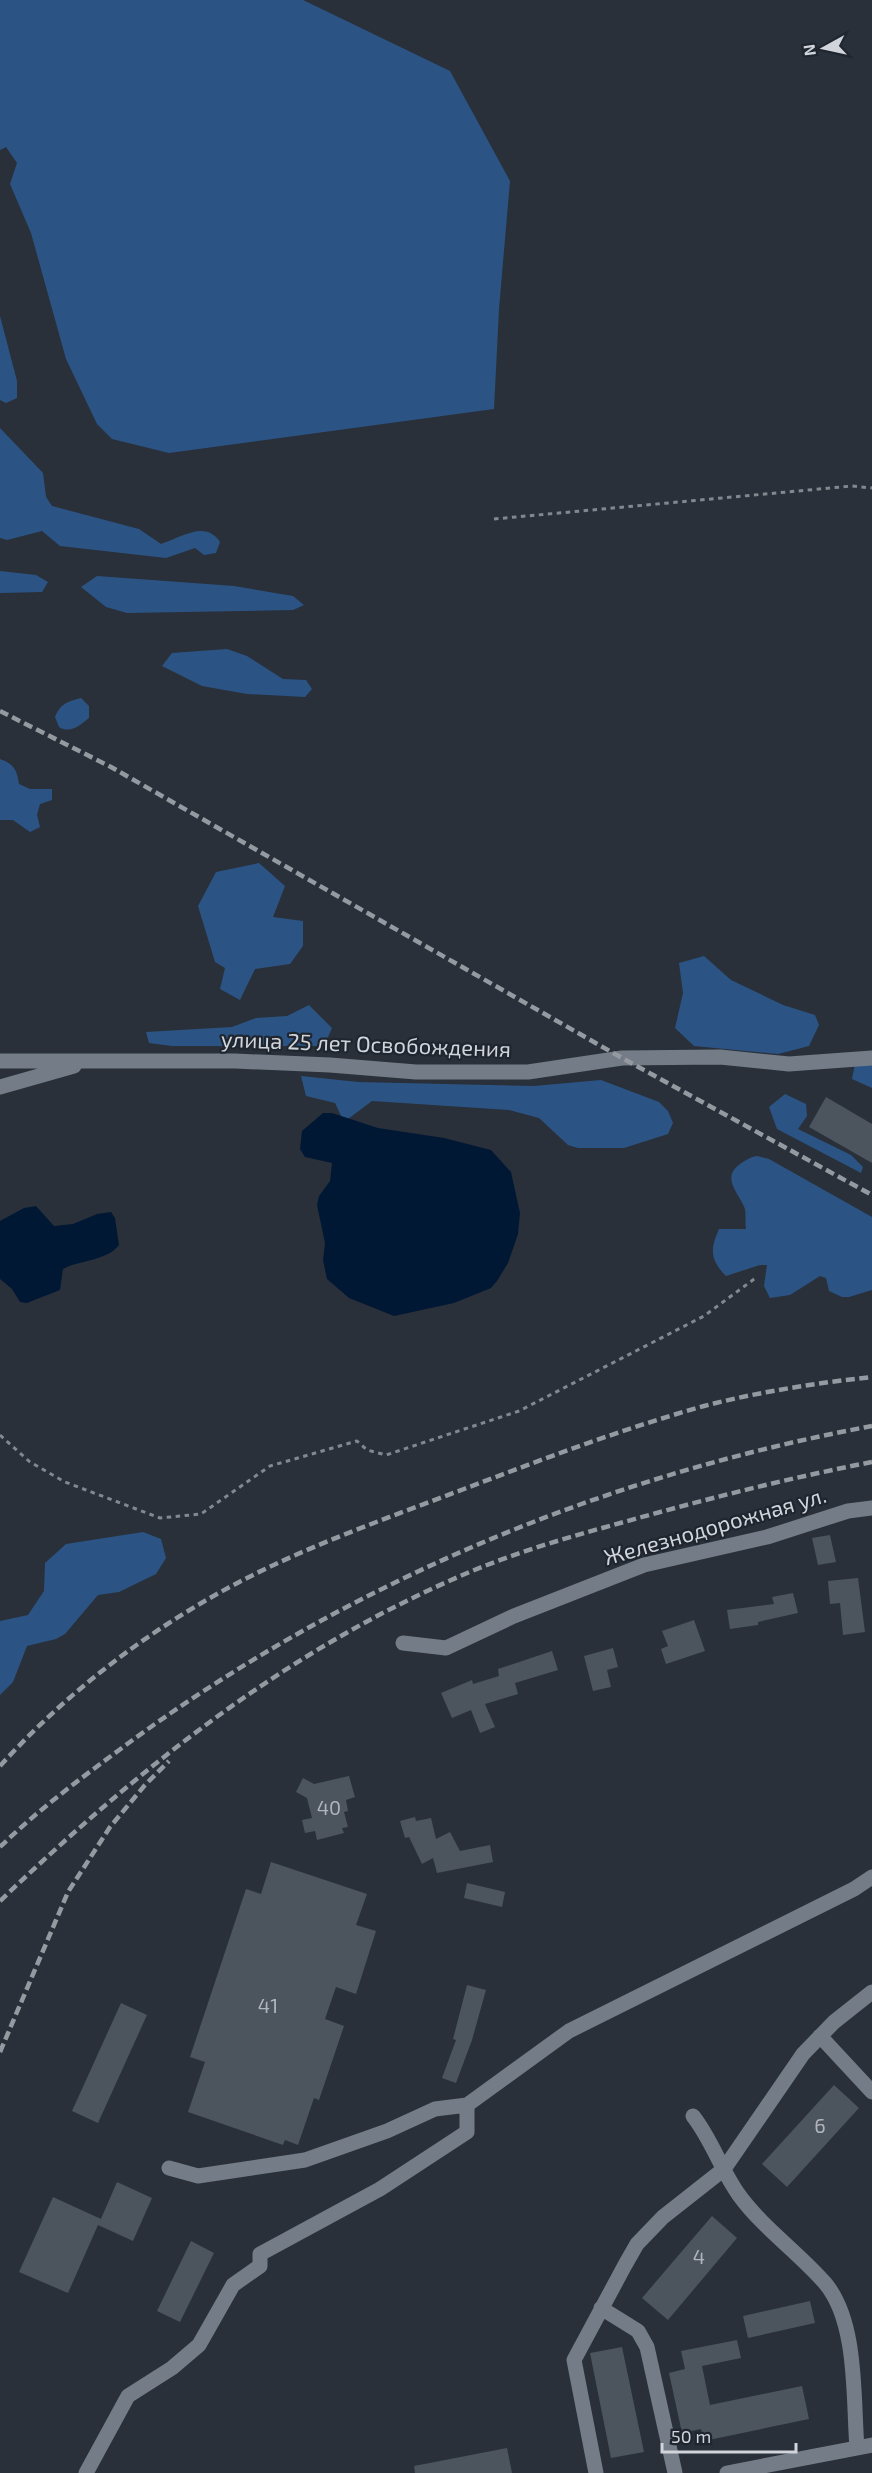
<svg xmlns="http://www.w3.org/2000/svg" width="872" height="2473" font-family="'Exo 2',sans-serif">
<rect width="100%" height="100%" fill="#293039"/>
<path fill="#2b5485" d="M0,0H303L450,71L510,181L499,309L494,409L169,453L112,439L97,424L66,359L31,233L10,184L17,163L6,147L0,150Z
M0,316L17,381V398L6,403L0,400Z
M0,428L43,473L46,497L52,506L139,529L161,544C183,537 205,520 220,542L216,553L204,555L195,548L166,558L60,546L42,531L7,540L0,538Z
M0,571L36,575L48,582L42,592L0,593Z
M97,576L234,586L293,596L304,605L293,610L127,613L106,607L81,587Z
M227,649L247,656L283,679L306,680L312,689L305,697L247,694L202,686L162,666L172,653Z
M81,698L89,706V718C80,725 71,734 59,727L55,717C60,704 68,701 81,698Z
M0,759C14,764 17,770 19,784L30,789H52V800L40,804L37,815L40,827L30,832L13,820H0Z
M259,863L285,886L273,917L303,921V946L290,964L255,969L240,1000L220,989L225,968L215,962L198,906L216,872Z
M704,956L731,980L783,1005L815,1015L819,1025L809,1046L778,1054L694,1046L675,1028L683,993L679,963Z
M309,1005L332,1028L324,1046H172L149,1043L146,1032L232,1027L256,1018L287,1016Z
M855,1064L872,1065V1088L852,1079Z
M301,1076L358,1082L534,1086L601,1080L659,1102L668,1111L673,1123L668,1134L624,1148H578L568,1145L539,1118L509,1110L372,1101L344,1122L335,1103L306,1096Z
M785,1094L806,1104L807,1116L798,1129L851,1155L863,1167L861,1173L777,1129L769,1107Z
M757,1156L769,1159L872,1217V1290L849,1297H842L829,1291L826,1278L820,1276L790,1295L770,1298L764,1286L767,1265H760L726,1276C710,1260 710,1249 719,1229H746C745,1223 746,1215 745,1209C740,1194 720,1178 740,1164C746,1160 750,1157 757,1156Z
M143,1532L161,1539L166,1558L156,1574L119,1592L98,1595L65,1634L56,1639L27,1646L13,1682L0,1695V1621L28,1615L44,1591L45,1563L66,1544Z"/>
<path fill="#011835" d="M323,1113H332L378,1128L444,1138L491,1150L511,1172L520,1213L518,1234L508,1263L497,1281L491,1288L454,1303L394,1316L349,1298L327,1279L323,1260L325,1243L317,1205L319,1196L330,1181L332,1163L305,1157L300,1149L302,1131Z
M36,1206L54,1226L73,1224L97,1214L111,1212L115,1218L119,1245C107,1261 79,1260 63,1269L60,1290L27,1303L20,1302L12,1289L0,1279V1221L24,1208Z"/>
<path fill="#4c545e" d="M826,1097L872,1124V1163L809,1127Z
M830,1535L836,1562L818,1565L812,1538Z
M858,1578L865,1632L843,1635L840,1603L830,1604L828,1581Z
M793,1593L798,1613L758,1622V1625L730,1629L727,1610L774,1604L772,1597Z
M694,1620L705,1651L666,1664L661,1649L668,1646L662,1631Z
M613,1648L618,1667L607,1670L611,1687L593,1691L584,1656Z
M552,1651L558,1670L515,1683L518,1694L485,1704L495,1727L480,1733L471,1710L452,1718L441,1693L472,1680L473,1684L499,1676L498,1669Z
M349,1776L355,1797L346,1800L348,1811L344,1812L348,1827L342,1828L344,1833L317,1840L315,1831L305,1833L302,1820L312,1818L307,1798L296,1792L303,1778L314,1784Z
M415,1817L416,1821L431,1818L436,1839L450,1832L460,1851L490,1845L493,1862L437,1873L433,1858L422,1864L409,1837L405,1838L400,1821Z
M271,1862L367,1894L356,1925L376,1931L356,1994L336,1987L325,2019L344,2026L319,2100L314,2098L298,2145L285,2140L283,2145L188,2112L205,2062L190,2057L246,1889L261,1894Z
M467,1883L505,1892L502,1907L464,1898Z
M467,1985L486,1990L472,2040L456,2083L442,2078L456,2040L453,2039Z
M121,2003L147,2015L98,2123L72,2111Z
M834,2085L859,2108L787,2187L762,2164Z
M117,2182L152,2198L133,2241L98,2225L68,2293L19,2272L53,2197L101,2219L100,2221Z
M712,2216L737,2238L668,2320L642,2298Z
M191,2241L214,2253L180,2322L157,2311Z
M810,2301L815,2323L748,2338L743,2316Z
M737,2340L741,2358L702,2366L710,2405L802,2386L809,2419L704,2441L701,2429L682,2433L669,2373L685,2369L681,2351Z
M622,2347L644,2452L611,2458L590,2353Z
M507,2448L512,2473H415L414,2466Z"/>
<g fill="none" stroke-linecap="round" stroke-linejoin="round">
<path stroke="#83888f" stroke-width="3" stroke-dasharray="4.5 4.5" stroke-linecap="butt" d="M494,519L852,486L872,488
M0,1435L30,1462L65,1482L160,1518L201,1514L270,1466L357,1441L367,1450L386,1455L519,1411L704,1316L757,1277"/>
<path stroke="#747c87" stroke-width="15" d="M0,1061H235L330,1065L416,1072H528L622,1058L720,1057L789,1064L872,1058
M0,1087L74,1066
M403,1643L446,1648L514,1616L644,1565L767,1537L848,1511L872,1508
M820,2036L872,2092
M693,2116C712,2140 721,2170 739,2195C762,2227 799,2253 825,2283C858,2322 853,2399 857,2448
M169,2168L198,2176L305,2160L387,2131L435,2109L467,2105L569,2031L854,1889L872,1877
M601,2308L638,2331L647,2347L675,2473
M86,2473L128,2396L172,2368L199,2345L233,2285L260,2266V2254L380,2189L467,2132V2105
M596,2473L574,2360L625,2265L637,2244L663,2217L724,2169L803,2054L834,2022L872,1992
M727,2473L872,2445"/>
<path stroke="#959aa1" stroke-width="4.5" stroke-dasharray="9 4.5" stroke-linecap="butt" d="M0,711L111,767L622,1058L872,1195
M0,1766C68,1691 152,1627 243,1580C313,1544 390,1517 464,1489C543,1459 622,1429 704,1406C758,1392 816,1383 872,1377
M0,1847C41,1807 88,1773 134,1739C353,1580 607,1475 872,1426
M0,1901C135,1772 278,1657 449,1581C506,1555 565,1538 624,1522C706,1499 789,1478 872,1462
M0,2052L68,1892L110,1827L145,1785L169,1761"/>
</g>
<g text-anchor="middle" stroke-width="4.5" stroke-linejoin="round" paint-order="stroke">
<g font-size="20" fill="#b0b5bc">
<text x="329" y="1815">40</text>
<text x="268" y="2013">41</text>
<text x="820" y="2133">6</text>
<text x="699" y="2264">4</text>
</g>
<g font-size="22" fill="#d1d5db" stroke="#1f262f">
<text transform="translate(366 1044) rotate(2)" y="8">улица 25 лет Освобождения</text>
<text transform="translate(715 1526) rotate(-16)" y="8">Железнодорожная ул.</text>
</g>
</g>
<g transform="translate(824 48) rotate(262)" stroke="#1f262f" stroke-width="4.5" paint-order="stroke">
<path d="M0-4.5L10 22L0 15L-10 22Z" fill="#d1d5db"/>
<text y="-9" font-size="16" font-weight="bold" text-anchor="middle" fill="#d1d5db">N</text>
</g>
<path d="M662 2443v9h134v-9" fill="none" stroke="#d1d5db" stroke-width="3"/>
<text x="671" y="2443" font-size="18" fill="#d1d5db" stroke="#1f262f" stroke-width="4.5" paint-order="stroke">50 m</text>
</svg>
